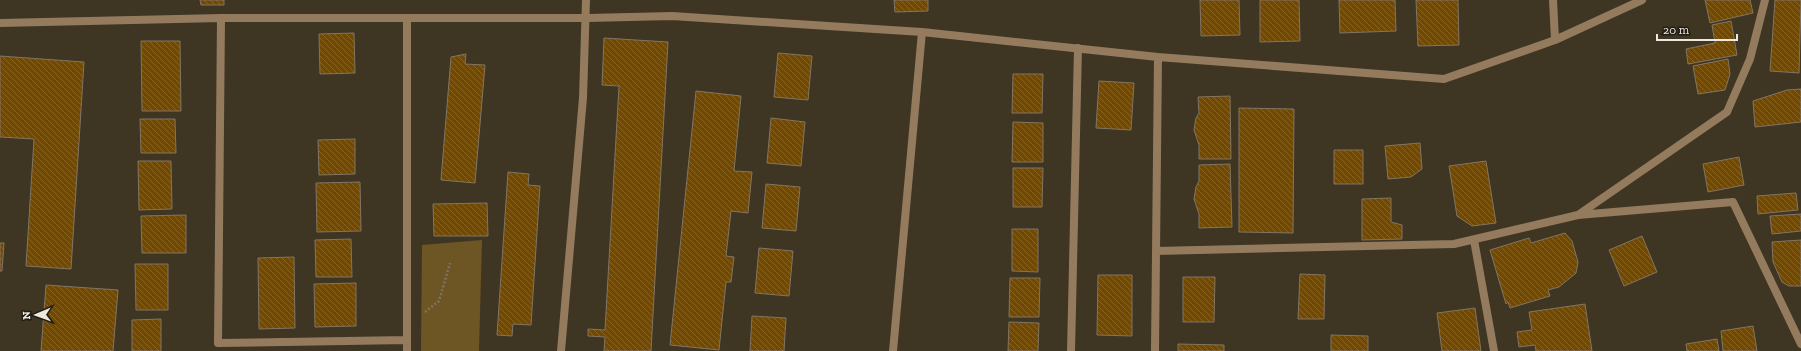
<svg xmlns="http://www.w3.org/2000/svg" width="1801" height="351" font-family="'Zilla Slab',serif">
<defs>
<pattern id="building-back-hatch" width="6" height="6" patternUnits="userSpaceOnUse"><rect width="6" height="6" fill="#714901"/><path d="M-1 5l2 2M0 0l6 6M5-1l2 2" fill="none" stroke="#866326"/></pattern>
</defs>
<rect width="100%" height="100%" fill="#3e3523"/>
<path fill="#6e5624" d="M482,240L479,351H421L422,245Z"/>
<path fill="url(#building-back-hatch)" stroke="#837563" d="M200,0H224V5H201Z
M894,0H928V11L895,12Z
M1200,0H1239L1240,35L1201,36Z
M1260,0H1299L1300,41L1260,42Z
M1339,0H1395L1396,31L1340,33Z
M1416,0H1458L1459,45L1418,46Z
M1705,0H1750L1753,13L1710,23Z
M1775,0H1801L1799,73L1770,71Z
M1731,21L1737,55L1688,64L1686,49L1715,43L1712,25Z
M354,33L355,73L320,74L319,34Z
M604,38L668,42L651,351H604L605,337L588,336V329L605,330L619,86L602,85Z
M141,41H180L181,111H142Z
M778,53L812,56L808,100L774,97Z
M466,54L465,64L485,65L475,183L441,180L451,57Z
M0,56L84,62L71,269L26,266L34,139L0,137Z
M1728,59L1730,74L1725,90L1698,94L1693,66Z
M1013,74H1043L1042,113H1012Z
M1099,81L1134,83L1131,130L1096,128Z
M1801,89V122L1755,127L1753,101L1787,90Z
M696,91L741,96L734,171L752,172L748,213L731,211L726,256L734,257L731,282H726L719,350L670,345Z
M1230,96L1231,159H1199V145L1194,130L1196,118L1199,113L1198,97Z
M1239,108L1294,109L1293,233L1239,232Z
M771,118L805,122L801,166L767,163Z
M140,119H175L176,153H141Z
M1013,122L1043,123V162H1012Z
M355,139V174L319,175L318,140Z
M1420,143L1422,169L1411,177L1388,179L1385,146Z
M1334,150H1363V184H1334Z
M1739,157L1744,185L1708,192L1703,164Z
M138,161H171L172,209L139,210Z
M1486,161L1496,223L1472,226L1457,216L1449,166Z
M1230,164L1232,227L1199,228V214L1194,199L1196,187L1199,181V165Z
M1013,168H1043L1042,207H1013Z
M508,172L529,174L528,185L540,186L531,325L513,324L512,336L497,335Z
M360,182L361,231L317,232L316,183Z
M766,184L800,187L796,231L762,228Z
M1796,193L1798,210L1758,214L1757,196Z
M1391,198V222L1402,225V239L1362,240V199Z
M487,203L488,236H434L433,204Z
M1801,214V231L1772,234L1770,216Z
M186,215V253H142L141,216Z
M1012,229H1038V272L1012,271Z
M1565,233L1572,241L1578,262L1576,273L1559,287L1548,290L1550,296L1510,308L1508,302L1506,304L1490,250L1529,238L1531,243Z
M1642,236L1657,272L1624,286L1609,250Z
M351,239L352,277H316L315,240Z
M1801,240V286H1789L1782,282L1773,262L1772,242Z
M0,243H4L2,271H0Z
M759,248L793,251L789,296L755,293Z
M294,257L295,328L259,329L258,258Z
M135,264H168V310H136Z
M1300,274L1325,275L1324,319H1298Z
M1098,275H1132V336L1097,335Z
M1183,277H1215L1214,322H1183Z
M1010,278H1040L1039,317H1009Z
M356,283V326L315,327L314,284Z
M46,285L118,290L113,351H41Z
M1585,304L1592,351H1536L1535,345L1519,347L1517,332L1532,330L1529,312Z
M1475,308L1481,351H1442L1437,313Z
M752,316L786,318L784,351H750Z
M161,319V351H132V320Z
M1009,322L1039,323L1038,351H1008Z
M1753,326L1757,351H1723L1721,331Z
M1331,335L1368,336V351H1331Z
M1717,339L1719,351H1687L1686,344Z
M1178,344L1224,345V351H1178Z"/>
<g fill="none" stroke-linecap="round" stroke-linejoin="round">
<path stroke="#7b7464" stroke-width="2.5" stroke-dasharray="2 2" stroke-linecap="butt" d="M425,312L439,301L450,263"/>
<path stroke="#947b5e" stroke-width="8" d="M1553,0L1555,40
M221,18L218,343L407,340
M0,23L221,18H587L672,16L922,32L1158,57L1444,79L1555,40L1642,0
M1578,215L1733,202L1801,344
M1474,240L1494,351
M1156,251L1454,244L1578,215L1727,112L1750,59L1765,0
M407,351V19
M561,351L583,98L586,0
M893,351L922,32
M1071,351L1078,48
M1155,351L1158,57"/>
</g>
<g transform="translate(36 315) rotate(268)" stroke="#211d15" stroke-width="3" paint-order="stroke">
<path d="M0-3L7 15L0 10L-7 15Z" fill="#eee8dd"/>
<text y="-6" font-size="11" font-weight="bold" text-anchor="middle" fill="#eee8dd">N</text>
</g>
<path d="M1657 34v6h80v-6" fill="none" stroke="#eee8dd" stroke-width="2"/>
<text x="1663" y="34" font-size="12" fill="#eee8dd" stroke="#211d15" stroke-width="3" paint-order="stroke">20 m</text>
</svg>
